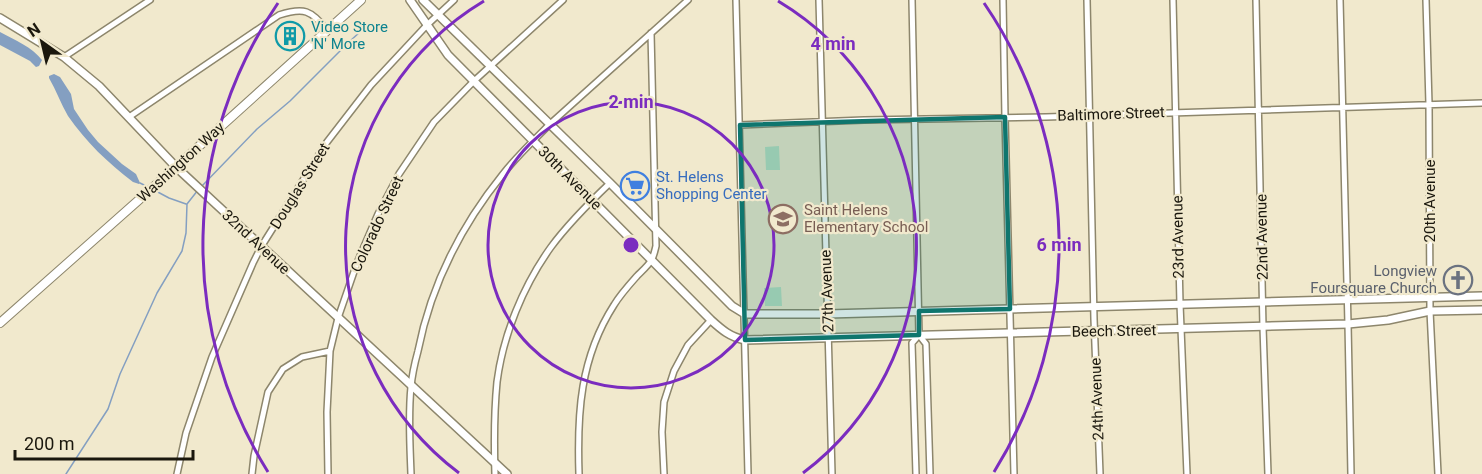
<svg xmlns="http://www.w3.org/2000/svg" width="1482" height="474" font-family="Roboto,sans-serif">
<rect width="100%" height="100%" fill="#f1e9cd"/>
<path fill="#badfc2" d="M779,146L780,170H766L765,147Z
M781,287L782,306H765L764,288Z"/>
<path fill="#849fc1" d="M0,32C15,40 32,47 42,60L39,66L36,67L30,61L0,45Z
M54,74L60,77L71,94L74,109L88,130L98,142L122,164L136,174L140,183L139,184L133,182C108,163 86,142 68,116C61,104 56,90 49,78V76Z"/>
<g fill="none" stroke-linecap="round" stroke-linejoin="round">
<path stroke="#849fc1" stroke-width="1.5" d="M140,183L148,187
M201,187L257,129L290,101L350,41L370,23
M154,190L169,198L186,204
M66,474L108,409L120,374L157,293L182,251L186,233L187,204L198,190"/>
<g stroke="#8d866c" stroke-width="8">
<path id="minor" d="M736,0L748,474
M819,0L832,474
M912,0L919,335L926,344L930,474
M1003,0L1005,117L1014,474
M1087,0L1094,319L1100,474
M1173,0L1180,304L1187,474
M1256,0L1263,327L1268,474
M1340,0L1348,324L1351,474
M1426,0L1429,104L1430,311L1438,474
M64,57L150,0
M129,117L279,15C304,7 311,10 327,30
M740,125L864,120L1046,117L1482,103
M177,474L186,433L212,357L253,263L261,247L327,142L371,85L427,25L454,0
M252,474L254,456L268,392L283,369L302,357L330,351
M328,474L327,412L330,351L338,318L357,263L378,214L399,174L434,122L474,81L563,0
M411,474C410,445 408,416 411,387C412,375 415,362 418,351C431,285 461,226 503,174C517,156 534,140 550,124L688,0
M495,474C494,443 494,413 497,382C503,335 523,286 551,247C568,224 589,203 610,183
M579,474C577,413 580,358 614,305C620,295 629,285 637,276C642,271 649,265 652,259C654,255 655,250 656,246L651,33
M664,474L662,432L664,402L674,371L688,345L711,320
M916,474L912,343L919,335"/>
</g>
<g stroke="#8d866c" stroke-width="10">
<path id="tertiary" d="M410,0L448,55L711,320C722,330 730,337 745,340L1348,324L1388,320L1430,311L1482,310
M423,0L610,183L732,306L745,314H828L1482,296
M0,18L64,57L99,86L176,167L507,474"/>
</g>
<g stroke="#8d866c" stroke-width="10">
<path id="secondary" d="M0,323L176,167L361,0"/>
</g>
<use href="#minor" stroke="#fff" stroke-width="5"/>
<use href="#tertiary" stroke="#fff" stroke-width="7"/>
<use href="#secondary" stroke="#fff" stroke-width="8"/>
</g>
<path fill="#0f766e" fill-opacity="0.2" stroke="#0f766e" stroke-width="4.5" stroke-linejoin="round" d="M1005,117L1010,309L919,311V335L745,340L740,125Z"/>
<g fill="none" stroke="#7b2cbf" stroke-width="3">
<circle cx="631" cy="245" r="143"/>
<path d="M459 473A285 285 0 0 1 484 1M778 1A285 285 0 0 1 803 473"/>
<path d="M268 472A428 428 0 0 1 278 3M984 3A428 428 0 0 1 994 472"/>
</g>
<defs>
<g id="building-ring" transform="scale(1.5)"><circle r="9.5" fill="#f1e9cd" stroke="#0f9aa8" stroke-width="1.5"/><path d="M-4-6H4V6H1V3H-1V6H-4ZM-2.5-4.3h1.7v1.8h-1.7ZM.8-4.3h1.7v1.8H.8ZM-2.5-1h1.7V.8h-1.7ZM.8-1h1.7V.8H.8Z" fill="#0f9aa8"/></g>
<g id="supermarket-ring" transform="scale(1.5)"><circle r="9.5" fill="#f1e9cd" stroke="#3f7fe0" stroke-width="1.5"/><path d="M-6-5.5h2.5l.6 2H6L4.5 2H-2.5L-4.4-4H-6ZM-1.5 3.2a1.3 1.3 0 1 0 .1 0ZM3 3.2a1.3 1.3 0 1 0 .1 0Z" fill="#3f7fe0"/></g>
<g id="school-ring" transform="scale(1.5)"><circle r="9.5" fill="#f1e9cd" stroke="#8d6e63" stroke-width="1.5"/><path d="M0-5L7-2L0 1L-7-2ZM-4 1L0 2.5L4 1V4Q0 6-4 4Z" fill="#8d6e63"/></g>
<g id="church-ring" transform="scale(1.5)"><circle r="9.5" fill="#f1e9cd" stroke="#6b7280" stroke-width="1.5"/><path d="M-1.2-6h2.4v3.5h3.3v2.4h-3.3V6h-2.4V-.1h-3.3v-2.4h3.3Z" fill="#6b7280"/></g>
</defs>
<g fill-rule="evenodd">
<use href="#building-ring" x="290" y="36"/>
<use href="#supermarket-ring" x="635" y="186"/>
<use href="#school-ring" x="783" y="219"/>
<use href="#church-ring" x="1458" y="280"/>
</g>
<g text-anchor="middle" stroke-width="4.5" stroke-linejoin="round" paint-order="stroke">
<g font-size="15" fill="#0d838f" stroke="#f1e9cd" text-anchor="start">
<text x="311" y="32">Video Store<tspan x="311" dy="17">'N' More</tspan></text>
</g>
<g font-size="15" fill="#1a170d" stroke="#f1e9cd">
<text transform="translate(1111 114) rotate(-2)" y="5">Baltimore Street</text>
<text transform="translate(181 162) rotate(-42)" y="5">Washington Way</text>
<text transform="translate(570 178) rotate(45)" y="5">30th Avenue</text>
<text transform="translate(300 186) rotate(-58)" y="5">Douglas Street</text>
<text transform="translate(1430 201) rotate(-90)" y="5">20th Avenue</text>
<text transform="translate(377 224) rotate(-65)" y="5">Colorado Street</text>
<text transform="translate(1178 237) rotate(-91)" y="5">23rd Avenue</text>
<text transform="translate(1262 237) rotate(-91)" y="5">22nd Avenue</text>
<text transform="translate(256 242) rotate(43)" y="5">32nd Avenue</text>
<text transform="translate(827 291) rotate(-92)" y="5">27th Avenue</text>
<text transform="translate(1114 331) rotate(-1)" y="5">Beech Street</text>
<text transform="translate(1097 399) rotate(-92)" y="5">24th Avenue</text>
</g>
<g font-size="15" fill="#366cbe" stroke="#f1e9cd" text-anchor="start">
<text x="656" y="182">St. Helens<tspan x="656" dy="17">Shopping Center</tspan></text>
</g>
<g font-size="15" fill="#785e54" stroke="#f1e9cd" text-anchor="start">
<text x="804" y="215">Saint Helens<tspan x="804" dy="17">Elementary School</tspan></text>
</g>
<g font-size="15" fill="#5b616d" stroke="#f1e9cd" text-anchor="end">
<text x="1437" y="276">Longview<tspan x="1437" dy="17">Foursquare Church</tspan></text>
</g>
</g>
<circle cx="631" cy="245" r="9" fill="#7b2cbf" stroke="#f1e9cd" stroke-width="3"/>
<g font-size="18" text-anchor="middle" font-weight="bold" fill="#7b2cbf" stroke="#f1e9cd" stroke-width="4.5" stroke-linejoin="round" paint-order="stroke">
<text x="833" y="50">4 min</text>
<text x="631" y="108">2 min</text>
<text x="1059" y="251">6 min</text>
</g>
<g transform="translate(42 42) rotate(326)" stroke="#f1e9cd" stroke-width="4.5" paint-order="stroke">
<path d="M0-4.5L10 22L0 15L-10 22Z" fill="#1a170d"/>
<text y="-9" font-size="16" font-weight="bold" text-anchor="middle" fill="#1a170d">N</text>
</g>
<path d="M15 450v9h178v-9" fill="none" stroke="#1a170d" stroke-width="3"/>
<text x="24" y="450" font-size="18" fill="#1a170d" stroke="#f1e9cd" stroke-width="4.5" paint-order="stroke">200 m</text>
</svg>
